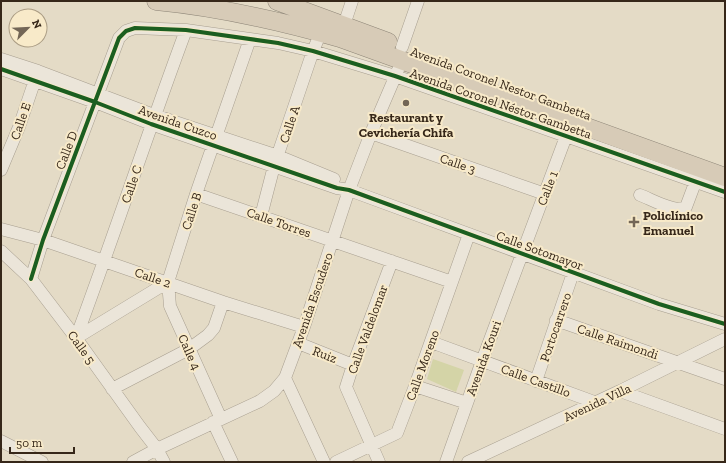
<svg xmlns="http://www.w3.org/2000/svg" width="726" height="463" font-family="'Zilla Slab',serif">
<rect width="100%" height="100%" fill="#e4dbc6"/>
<path fill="#d4d4a7" d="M433,359L464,370L456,392L427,379Z"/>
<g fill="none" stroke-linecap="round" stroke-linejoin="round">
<g stroke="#a89f90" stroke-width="13">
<path id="minor" d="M344,25L352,1
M402,47L418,1
M1,59L38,71L154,115L278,156L334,179
M1,69L95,102L151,124L337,188L349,190L659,304L725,324
M371,133L545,194
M1,170L19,127L37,74
M196,194L452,282
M640,195C651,199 676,214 686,207L698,175
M261,216L274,166L313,51L321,32
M1,229L43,240L223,302L304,327
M1,251L31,279L76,338L140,427L157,449L164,462
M31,279L43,240L119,38L126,31L135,28L186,30L278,43L313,51L395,76L725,192
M168,282L170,306L221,419
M556,320L725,379
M76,338L168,282L196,194L250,39
M76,338C114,236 148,132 186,30
M431,342L597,403
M298,343L353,365
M285,378L324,462
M536,381L573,273
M415,386L467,403
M112,389L189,349L208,335L214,328L223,302
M620,391L725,429
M213,422L232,462
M1,441L42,462
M133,462L157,449L260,401L274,391L285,378L304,327L349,190L371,133L398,70
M336,462L397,433L415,386L469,234
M379,462L346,387L353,365L392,261
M446,462L482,361L568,131
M468,462L620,391L725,339"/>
</g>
<g stroke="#8d8577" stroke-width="19">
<path id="highway" d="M156,1C219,7 280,21 340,38L725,177
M277,1L388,42"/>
</g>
<use href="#minor" stroke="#ebe5d9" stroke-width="12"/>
<use href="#highway" stroke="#d7cbb7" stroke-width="18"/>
<g stroke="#f8eac9" stroke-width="6">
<path id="cycleway" d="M1,69L95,102L151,124L337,188L349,190L659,304L725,324
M31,279L43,240L119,38L126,31L135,28L186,30L278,43L313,51L395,76L725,192"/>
</g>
<use href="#cycleway" stroke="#1b5e20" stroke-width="4"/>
</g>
<g fill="#736656" stroke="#f8eac9" stroke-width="1.5">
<circle cx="406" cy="103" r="4"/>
<path d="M632 216h4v4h4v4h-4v4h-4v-4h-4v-4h4z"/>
</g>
<g text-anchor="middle" stroke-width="4" stroke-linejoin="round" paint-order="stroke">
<g font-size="13" fill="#362719" stroke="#f8eac9">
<text transform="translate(501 83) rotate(20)" y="5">Avenida Coronel Nestor Gambetta</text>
<text transform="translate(501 103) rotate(19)" y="5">Avenida Coronel Néstor Gambetta</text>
<text transform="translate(20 121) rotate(-71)" y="5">Calle E</text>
<text transform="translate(178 122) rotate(19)" y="5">Avenida Cuzco</text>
<text transform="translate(289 124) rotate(-71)" y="5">Calle A</text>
<text transform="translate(66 150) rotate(-69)" y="5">Calle D</text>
<text transform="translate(458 163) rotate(19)" y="5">Calle 3</text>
<text transform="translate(131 184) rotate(-71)" y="5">Calle C</text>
<text transform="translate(547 188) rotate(-69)" y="5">Calle 1</text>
<text transform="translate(191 211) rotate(-72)" y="5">Calle B</text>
<text transform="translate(279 222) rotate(19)" y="5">Calle Torres</text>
<text transform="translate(540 250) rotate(20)" y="5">Calle Sotomayor</text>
<text transform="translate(153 277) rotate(19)" y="5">Calle 2</text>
<text transform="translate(312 300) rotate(-71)" y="5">Avenida Escudero</text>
<text transform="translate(555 327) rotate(-71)" y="5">Portocarrero</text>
<text transform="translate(367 329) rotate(-70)" y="5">Calle Valdelomar</text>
<text transform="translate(618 341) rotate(19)" y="5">Calle Raimondi</text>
<text transform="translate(82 347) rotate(54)" y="5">Calle 5</text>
<text transform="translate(190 352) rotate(66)" y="5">Calle 4</text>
<text transform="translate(325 354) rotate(21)" y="5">Ruiz</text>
<text transform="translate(483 358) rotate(-70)" y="5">Avenida Kouri</text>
<text transform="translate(422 365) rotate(-70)" y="5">Calle Moreno</text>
<text transform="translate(536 380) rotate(20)" y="5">Calle Castillo</text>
<text transform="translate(597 402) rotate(-25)" y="5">Avenida Villa</text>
</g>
<g font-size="13" font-weight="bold" fill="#362719" stroke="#f8eac9">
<text x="406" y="122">Restaurant y<tspan x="406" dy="15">Cevichería Chifa</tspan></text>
<text x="643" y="220" text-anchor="start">Policlínico<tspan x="643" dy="15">Emanuel</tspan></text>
</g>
</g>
<rect width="726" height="463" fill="none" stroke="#362719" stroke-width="4"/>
<g transform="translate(28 28) rotate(66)"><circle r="19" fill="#f8eac9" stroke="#aa9c83"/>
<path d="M0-3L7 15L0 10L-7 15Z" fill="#736656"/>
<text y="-6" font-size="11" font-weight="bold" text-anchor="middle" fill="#362719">N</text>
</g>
<path d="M10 447v6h64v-6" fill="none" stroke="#362719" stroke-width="2"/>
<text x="16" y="447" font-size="12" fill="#362719" stroke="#f8eac9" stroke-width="3" paint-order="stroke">50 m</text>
</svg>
